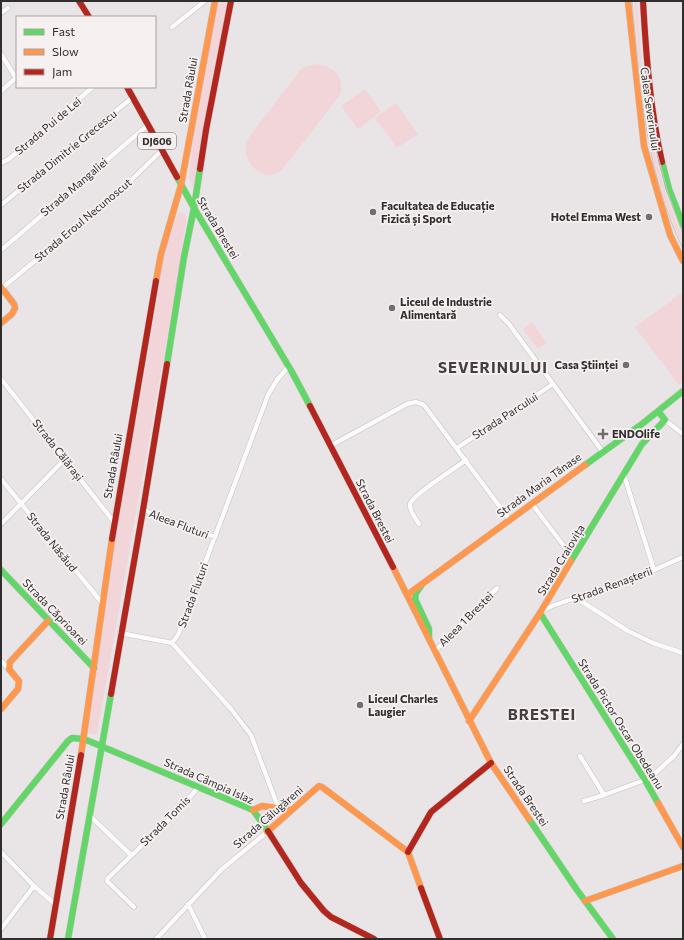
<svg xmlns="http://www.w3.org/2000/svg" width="684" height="940" font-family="Commissioner,sans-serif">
<rect width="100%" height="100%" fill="#e9e4e5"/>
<path fill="#f2d5d8" d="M218,1H228L194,190L189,177L194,129Z
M634,1H637C641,46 643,93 652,137C656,162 664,187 672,211C676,222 683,234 683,245C646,170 641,84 634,1Z
M316,64C334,66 345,77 340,95L282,170C278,172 274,174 270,175C257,176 243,159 246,146C246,143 248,140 249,137L301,69L308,66Z
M365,89L381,112L358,129L341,106Z
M396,103L418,134L397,148L375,118Z
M179,212L185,214L186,220L177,281L97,734H91L88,733L112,552L149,349L166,244L176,217Z
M683,292V381L679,385L635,327Z
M532,322L547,343L538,349L523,329Z
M262,808L281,811L282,815L269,826L260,811Z"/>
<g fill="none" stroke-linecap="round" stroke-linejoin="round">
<g stroke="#c4c1c2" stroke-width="5.5">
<path id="street" d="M1,13L8,8
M172,27L205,1
M1,54L16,78
M1,91L17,77
M1,163L9,159L93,87
M1,205L133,97
M1,250L148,125
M2,288L120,191L162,150
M500,315L509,324L603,452
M1,379L114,522
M665,420L683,434
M330,446L407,404L416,402L424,405L509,519
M457,448L553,384
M624,475L654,570
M1,479L103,604
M532,504L573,558
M143,510L215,537
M1,524L65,459
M419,524C416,519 409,511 410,504C411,496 457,467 466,460
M576,598L628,631L653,643L683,653
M541,612L552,606L654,570L683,557
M120,633L172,643
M172,643L178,635L268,395L277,380L289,366
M172,643L231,709L251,735L278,807
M435,651L497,588
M1,661L9,669
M580,756L604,795
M584,801L604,795L650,778L674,756L683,744
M89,815L131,855
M1,852L34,886L55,904
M188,904L205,939
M134,907L109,883L107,881L108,878L182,807L199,786
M1,929L34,886
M156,939L221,870L267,832"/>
</g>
<g stroke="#c4c1c2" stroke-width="7">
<path id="fast" d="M662,162L669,189L683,225
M200,169L194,208L292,372L310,406
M167,364L184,257L194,208L177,177
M585,465L642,424L683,391
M571,561L642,444L665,420L658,411
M1,570L94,668
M421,586L416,593L415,599L429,629V638
M540,613L645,780L658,803
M529,819L577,890L613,939
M1,824L68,741L72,738L84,739L253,810L268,831
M68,939L111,694"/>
</g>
<g stroke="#c4c1c2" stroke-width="7">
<path id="slow" d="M628,1L644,146L670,235L683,261
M181,185L215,1
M156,281L161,254L181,185
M1,287L14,304L15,308L12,314L1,323
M393,567L491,763L529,819
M407,595L585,465
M1,709L18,689L19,681L9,669L10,662L48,621
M469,721L540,613L571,561
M81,755L112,539
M658,803L683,847
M253,810L262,806L291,810
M267,832L319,786L322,787L408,852L421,888
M585,901L683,866"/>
</g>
<g stroke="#c4c1c2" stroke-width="7">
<path id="jam" d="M79,1L89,17
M643,1C646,54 650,109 662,162
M127,87L177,177
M200,169L206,130L231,1
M310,406L393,567
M112,539L156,281
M111,694L143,510L167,364
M268,831L301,883L324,911L331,917L374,939
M408,852L431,812L491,763
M421,888L440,939
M50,939L81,755"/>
</g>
<use href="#street" stroke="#fcfbfb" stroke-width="4.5"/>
<use href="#fast" stroke="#63d668" stroke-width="6"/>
<use href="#slow" stroke="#ff974d" stroke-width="6"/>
<use href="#jam" stroke="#b3261e" stroke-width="6"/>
<path stroke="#c8c6c6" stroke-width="1" d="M632,1C640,87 645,170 683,249
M645,70L653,138L668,193L683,235"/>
</g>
<g fill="#716e6e" stroke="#f7f0f1" stroke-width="1.5">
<circle cx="373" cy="212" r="4"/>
<circle cx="649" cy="217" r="4"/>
<circle cx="392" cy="308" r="4"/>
<circle cx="626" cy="365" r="4"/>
<path d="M601 428h4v4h4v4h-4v4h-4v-4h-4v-4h4z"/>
<circle cx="360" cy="705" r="4"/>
</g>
<g text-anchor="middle" stroke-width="3.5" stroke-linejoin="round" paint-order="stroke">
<rect fill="#f7f0f1" stroke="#6c6868" stroke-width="1" x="138" y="133" width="38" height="16" rx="3"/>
<g font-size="10" font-weight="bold" fill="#312e2e">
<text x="157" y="145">DJ606</text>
</g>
<g font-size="11" fill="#312e2e" stroke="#f7f0f1">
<text transform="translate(188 90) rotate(-80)" y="4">Strada Râului</text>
<text transform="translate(650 109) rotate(82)" y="4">Calea Severinului</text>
<text transform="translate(48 126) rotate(-40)" y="4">Strada Pui de Lei</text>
<text transform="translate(67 151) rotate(-39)" y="4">Strada Dimitrie Grecescu</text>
<text transform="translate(74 187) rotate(-40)" y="4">Strada Mangaliei</text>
<text transform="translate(83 220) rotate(-40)" y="4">Strada Eroul Necunoscut</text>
<text transform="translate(218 228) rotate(59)" y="4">Strada Brestei</text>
<text transform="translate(505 416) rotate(-33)" y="4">Strada Parcului</text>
<text transform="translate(58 450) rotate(52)" y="4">Strada Călărași</text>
<text transform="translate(113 466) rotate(-80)" y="4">Strada Râului</text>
<text transform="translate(539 485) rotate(-36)" y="4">Strada Maria Tănase</text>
<text transform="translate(375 511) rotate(63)" y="4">Strada Brestei</text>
<text transform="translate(179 524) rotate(21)" y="4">Aleea Fluturi</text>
<text transform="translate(52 542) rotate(51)" y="4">Strada Năsăud</text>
<text transform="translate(561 560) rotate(-59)" y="4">Strada Craiovița</text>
<text transform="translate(612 585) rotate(-20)" y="4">Strada Renașterii</text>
<text transform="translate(193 595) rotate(-70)" y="4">Strada Fluturi</text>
<text transform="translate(55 612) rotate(46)" y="4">Strada Căprioarei</text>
<text transform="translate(466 619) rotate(-45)" y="4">Aleea 1 Brestei</text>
<text transform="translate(621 724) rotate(58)" y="4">Strada Pictor Oscar Obedeanu</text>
<text transform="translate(209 781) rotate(24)" y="4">Strada Câmpia Islaz</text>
<text transform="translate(65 787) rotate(-80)" y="4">Strada Râului</text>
<text transform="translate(526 796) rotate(56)" y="4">Strada Brestei</text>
<text transform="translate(268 817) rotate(-41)" y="4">Strada Călugăreni</text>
<text transform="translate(165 821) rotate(-45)" y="4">Strada Tomis</text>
</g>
<g font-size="11" font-weight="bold" fill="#312e2e" stroke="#f7f0f1" text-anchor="start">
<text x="381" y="210">Facultatea de Educație<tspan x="381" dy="13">Fizică și Sport</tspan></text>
<text x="641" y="221" text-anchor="end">Hotel Emma West</text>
<text x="400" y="306">Liceul de Industrie<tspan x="400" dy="13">Alimentară</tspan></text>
<text x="618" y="369" text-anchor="end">Casa Științei</text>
<text x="612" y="438">ENDOlife</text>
<text x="368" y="703">Liceul Charles<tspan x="368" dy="13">Laugier</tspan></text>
</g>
<g font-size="15" font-weight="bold" letter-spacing="1" fill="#453f40" stroke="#f7f0f1">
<text x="493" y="373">SEVERINULUI</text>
<text x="542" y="720">BRESTEI</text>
</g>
</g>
<rect width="684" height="940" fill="none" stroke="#312e2e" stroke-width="4"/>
<rect x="16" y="16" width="140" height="72" fill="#f7f0f1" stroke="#a8a2a3"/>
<rect x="24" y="29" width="20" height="6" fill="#63d668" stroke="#a8a2a3"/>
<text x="52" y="36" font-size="12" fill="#312e2e">Fast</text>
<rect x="24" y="49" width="20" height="6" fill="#ff974d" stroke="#a8a2a3"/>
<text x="52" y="56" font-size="12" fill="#312e2e">Slow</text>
<rect x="24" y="69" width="20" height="6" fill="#b3261e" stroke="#a8a2a3"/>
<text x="52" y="76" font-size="12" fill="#312e2e">Jam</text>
</svg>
